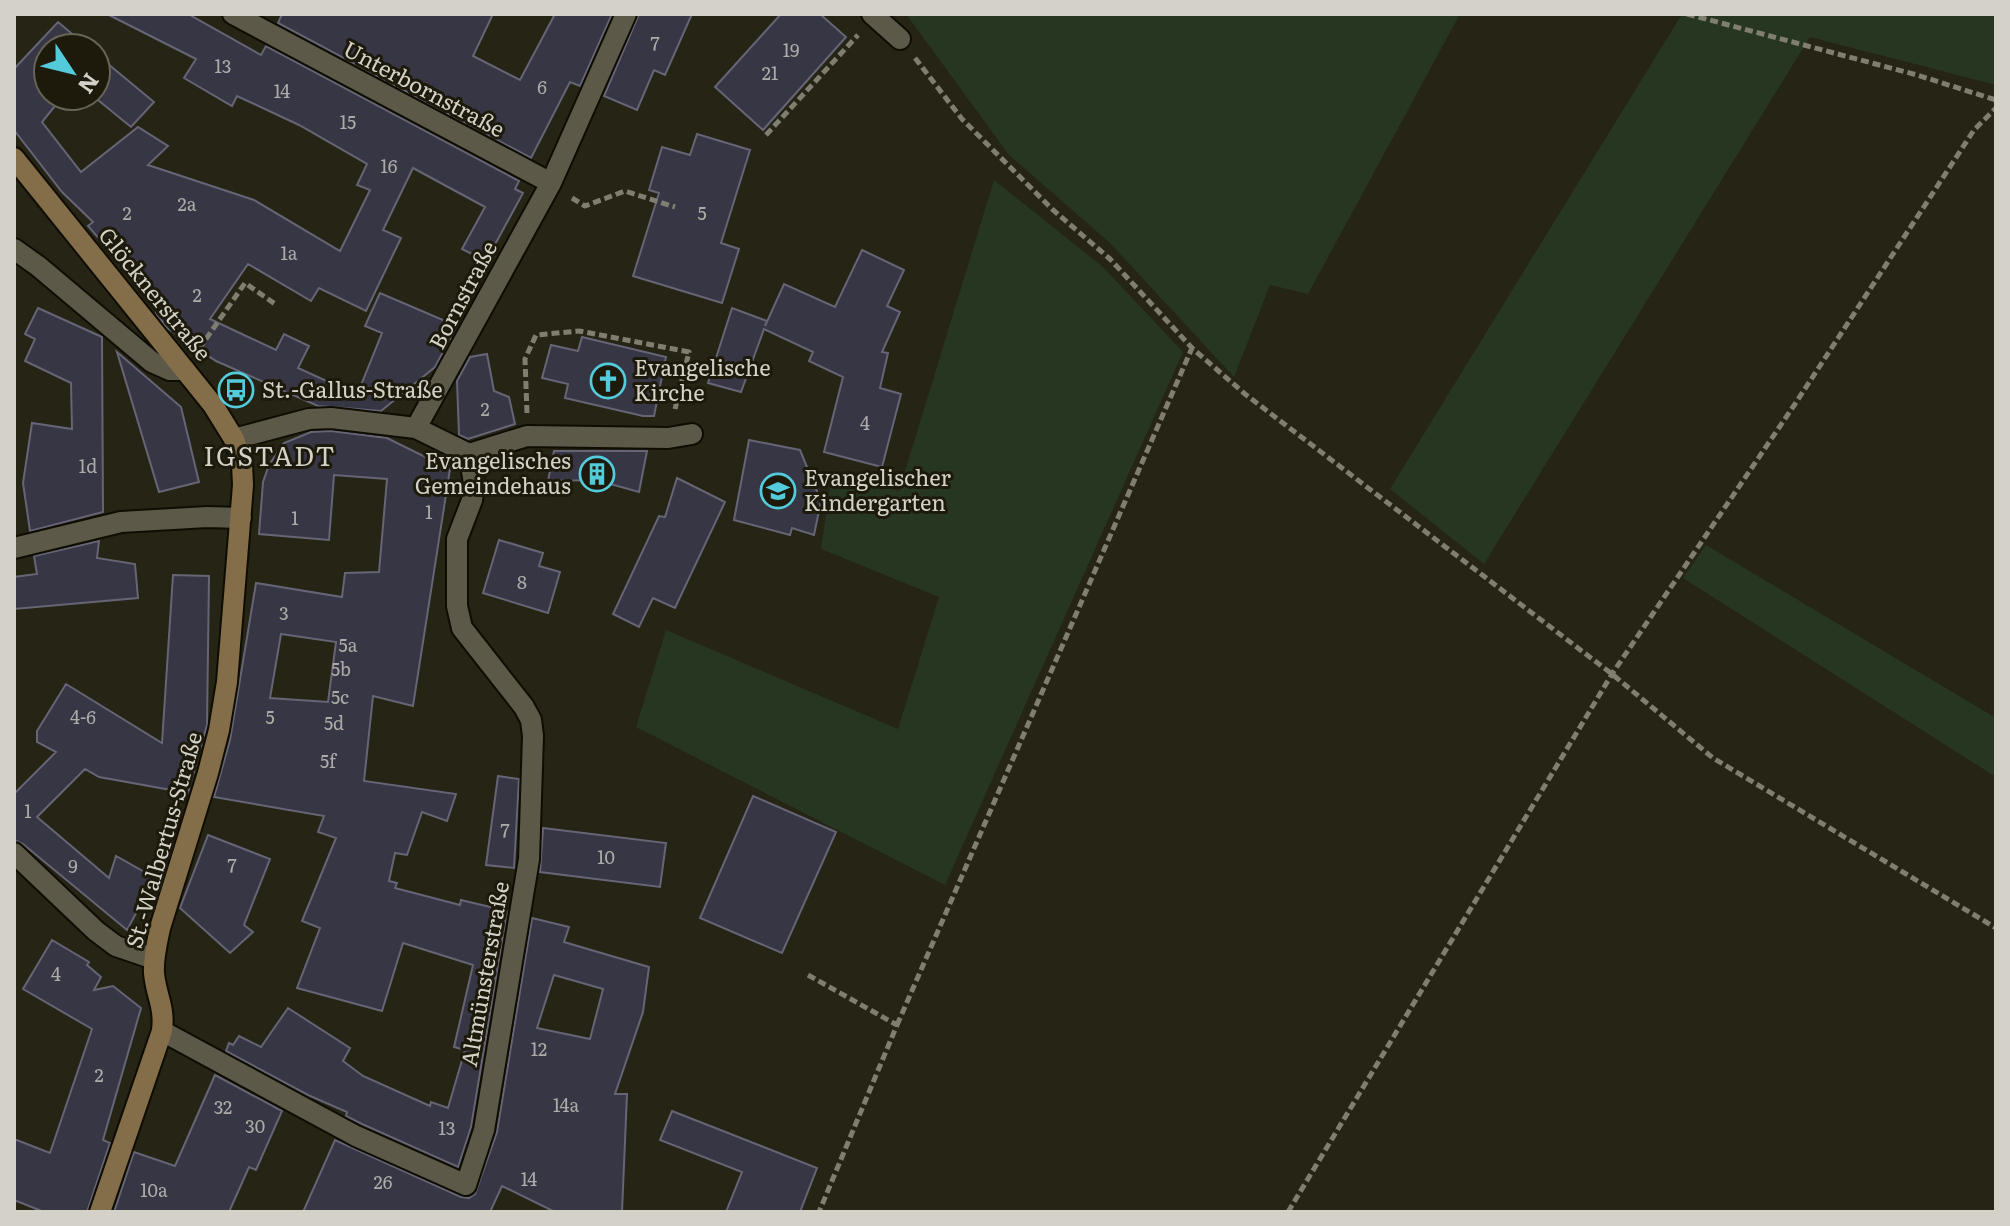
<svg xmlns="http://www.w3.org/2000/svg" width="2010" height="1226" font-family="Literata,serif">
<rect width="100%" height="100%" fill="#262415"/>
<path fill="#273621" d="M906,14H1460L1308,294L1270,285L1234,377L1110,243L1009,155Z
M1682,14H1996V85L1810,37L1484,564L1390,489Z
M994,180L1103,267L1183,352L945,885L636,727L666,630L898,729L939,597L821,549L832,472L899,491Z
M1706,545L1996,718V777L1683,578Z"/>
<path fill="#373645" stroke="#656576" stroke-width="2" fill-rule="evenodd" d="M107,14H188L261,55L266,46L519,181L515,189L523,193L486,261L462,249L485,207L413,168L383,230L401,238L366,311L319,288L311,301L248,264L210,319L276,350L284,334L309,346L298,368L357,395L382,333L365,326L380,293L457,326L435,367L381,411L318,406L216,361L167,328L156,313L159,308L88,226L93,222L62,192L14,130V69L58,22L89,48H48V96H63L42,122L81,172L138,127L168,146L148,165L254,200L340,251L370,190L357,185L367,164L299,125L237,96L232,106L184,78L196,59Z
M282,14H493L473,56L520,80L555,14H612L580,86L570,82L531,158L278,23Z
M639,14H692L665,75L654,70L637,110L604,96Z
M781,14H820L846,37L763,130L715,87Z
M96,54L154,102L131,127L93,96H96Z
M697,134L750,150L721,243L739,249L722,303L633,276L659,193L649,190L662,147L690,155Z
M862,250L904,270L887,306L900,312L882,352L888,353L880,388L901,394L882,467L824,452L843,377L809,361L813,352L764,329L741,392L708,383L732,308L767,321L765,326L784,284L835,307Z
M38,308L102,337L103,512L30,531L23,483L32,423L72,429L71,383L25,361L35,339L25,334Z
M582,337L666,357L654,416H643L565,398L568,384L542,378L551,345L578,351Z
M117,352L181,407L199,482L159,492Z
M487,354L494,391L509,397L515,424L468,439L459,435L457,381L470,357Z
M331,431L387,438L450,469L413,706L373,696L364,781L456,794L447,821L422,812L407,855L395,853L389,881L397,883L395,888L460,905L461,900L507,911L471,1127L458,1167L362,1124L346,1116L347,1112L308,1095L226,1051L229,1043L233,1045L239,1036L261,1047L288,1008L350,1048L343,1061L363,1076L430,1106L431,1102L448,1108L465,1050L454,1047L473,965L403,943L382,1011L297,988L320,928L302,921L336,838L318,832L324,816L214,797L230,740L256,583L342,597L345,573L379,572L387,479L334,475L329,540L259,534L263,482L269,465L284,443L311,432ZM281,634L336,642L328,702L270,698Z
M749,440L800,450L821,501L814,535L792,528L790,535L734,520Z
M554,451H647L639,492L596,480L548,481Z
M677,478L725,502L675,608L653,598L639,627L613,614L659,516L665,517Z
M499,540L543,553L539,566L560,572L548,613L483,593Z
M99,541L97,558L135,564L138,598L14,609V577L37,574L34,556Z
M173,575L209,576L207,725L188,793L99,777L85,769L37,817L109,878L116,856L155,878L127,930L23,844L14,840V794L56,752L37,742V731L66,684L162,743Z
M498,776L519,779L514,868L486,865Z
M753,796L836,832L782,953L700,918Z
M543,828L666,843L660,887L540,872Z
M208,835L270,859L244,925L253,932L230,953L180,908Z
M532,918L569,927L564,942L649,967L643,1012L615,1094H627L622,1212H555L502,1186L490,1212H303L335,1140L461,1197L469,1198L475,1194L497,1132ZM554,975L603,989L590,1039L537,1028Z
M52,940L89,962L87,965L101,977L94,990L113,986L141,1008L103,1140L110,1143L87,1212H44L14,1200V1139L50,1153L92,1029L23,989Z
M215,1075L282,1111L256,1170L249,1167L229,1212H114L134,1152L175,1166Z
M672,1111L817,1168L800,1212H726L742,1172L660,1140Z"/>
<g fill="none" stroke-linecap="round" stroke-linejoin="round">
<g stroke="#0f0d02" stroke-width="24">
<path id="minor" d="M233,14L551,183
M872,14L900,39
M14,249L38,266L152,362L170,370H185
M416,428L469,454L527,436L668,438L692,434
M234,439L309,419L331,418L416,428L551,183L626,14
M14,548L121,522L207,517L241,518
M14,853L96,931L116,946L154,959
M162,1031L356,1136L466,1185L484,1130L529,859L533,736L531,720L524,707L462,628L457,606V539L472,500L474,483L469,454"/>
</g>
<g stroke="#0f0d02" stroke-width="24">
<path id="secondary" d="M14,158L213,405L234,439L242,464L243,485L227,682L219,730L208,773L160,928C157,943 153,958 154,973C156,996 165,1006 162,1031L100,1212"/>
</g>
<path stroke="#807e71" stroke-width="5" stroke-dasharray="8 4" stroke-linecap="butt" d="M1687,14L1917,75L1996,100
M915,58L962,119L1052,209L1110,259L1192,348L1245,394L1612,674L1713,758L1996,928
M766,135L858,35
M572,198L585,206L625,191L675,207
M199,349L245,283L275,304
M527,413L525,359L536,335L579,331L689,352L675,409
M808,975L897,1025L819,1212
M897,1025L1192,348
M1288,1212L1612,674L1795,404L1974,130L1996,108"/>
<use href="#minor" stroke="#5c5949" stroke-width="20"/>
<use href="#secondary" stroke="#846d49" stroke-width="20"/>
</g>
<defs>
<g id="church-ring" transform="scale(1.8)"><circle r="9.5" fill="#1d1a0c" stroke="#53cbda" stroke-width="1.5"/><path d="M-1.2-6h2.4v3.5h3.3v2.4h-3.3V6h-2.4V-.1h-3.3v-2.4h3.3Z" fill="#53cbda"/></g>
<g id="bus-ring" transform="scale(1.8)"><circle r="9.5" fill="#1d1a0c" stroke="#53cbda" stroke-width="1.5"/><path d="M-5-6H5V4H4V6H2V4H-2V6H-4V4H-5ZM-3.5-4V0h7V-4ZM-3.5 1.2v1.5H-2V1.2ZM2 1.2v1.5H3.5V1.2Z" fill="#53cbda"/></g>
<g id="building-ring" transform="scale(1.8)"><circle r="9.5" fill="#1d1a0c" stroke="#53cbda" stroke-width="1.5"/><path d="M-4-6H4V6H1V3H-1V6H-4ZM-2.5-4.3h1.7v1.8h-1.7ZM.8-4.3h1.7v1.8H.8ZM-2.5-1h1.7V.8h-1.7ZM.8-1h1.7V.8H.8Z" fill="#53cbda"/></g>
<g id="school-ring" transform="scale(1.8)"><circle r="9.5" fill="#1d1a0c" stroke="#53cbda" stroke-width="1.5"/><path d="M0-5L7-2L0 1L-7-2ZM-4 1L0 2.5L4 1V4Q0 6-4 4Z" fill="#53cbda"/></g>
</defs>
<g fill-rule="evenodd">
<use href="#church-ring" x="608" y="381"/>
<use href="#bus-ring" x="236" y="390"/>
<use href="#building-ring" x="597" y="474"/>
<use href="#school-ring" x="778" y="491"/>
</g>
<g text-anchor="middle" stroke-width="6" stroke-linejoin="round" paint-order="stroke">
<g font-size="18" fill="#adaba7">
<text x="655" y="50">7</text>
<text x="791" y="57">19</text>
<text x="223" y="73">13</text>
<text x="770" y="80">21</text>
<text x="542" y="94">6</text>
<text x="282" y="98">14</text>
<text x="348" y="129">15</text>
<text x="389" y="173">16</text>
<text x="187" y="211">2a</text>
<text x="127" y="220">2</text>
<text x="702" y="220">5</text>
<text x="289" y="260">1a</text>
<text x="197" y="302">2</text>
<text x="485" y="416">2</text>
<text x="865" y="430">4</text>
<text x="88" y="473">1d</text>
<text x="429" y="519">1</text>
<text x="295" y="525">1</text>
<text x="522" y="589">8</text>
<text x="284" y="620">3</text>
<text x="348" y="652">5a</text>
<text x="341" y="676">5b</text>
<text x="340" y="704">5c</text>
<text x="83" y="724">4-6</text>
<text x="270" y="724">5</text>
<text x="334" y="730">5d</text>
<text x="328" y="768">5f</text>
<text x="28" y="818">1</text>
<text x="505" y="837">7</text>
<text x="606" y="864">10</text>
<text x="232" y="872">7</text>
<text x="73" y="873">9</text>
<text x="56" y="981">4</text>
<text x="539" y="1056">12</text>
<text x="99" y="1082">2</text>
<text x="566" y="1112">14a</text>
<text x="223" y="1114">32</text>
<text x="255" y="1133">30</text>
<text x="447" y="1135">13</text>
<text x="529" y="1186">14</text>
<text x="383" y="1189">26</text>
<text x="154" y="1197">10a</text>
</g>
<g font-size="22" fill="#d4d2c8" stroke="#1d1a0c">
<text transform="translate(424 89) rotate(28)" y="8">Unterbornstraße</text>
<text transform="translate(155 294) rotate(51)" y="8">Glöcknerstraße</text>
<text transform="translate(463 295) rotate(-62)" y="8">Bornstraße</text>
<text transform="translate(164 840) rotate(-74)" y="8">St.-Walbertus-Straße</text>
<text transform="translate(485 974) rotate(-80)" y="8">Altmünsterstraße</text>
</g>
<g font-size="22" fill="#d4d2c8" stroke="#1d1a0c" text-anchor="start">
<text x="634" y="376">Evangelische<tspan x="634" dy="25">Kirche</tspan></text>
<text x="262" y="398">St.-Gallus-Straße</text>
<text x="571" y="469" text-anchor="end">Evangelisches<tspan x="571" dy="25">Gemeindehaus</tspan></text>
<text x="804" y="486">Evangelischer<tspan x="804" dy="25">Kindergarten</tspan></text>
</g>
<g font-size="26" letter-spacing="2" fill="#d4d2c8" stroke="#1d1a0c">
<text x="270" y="466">IGSTADT</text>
</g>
</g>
<rect width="2010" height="1226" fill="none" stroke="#d4d2c8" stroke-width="32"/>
<g transform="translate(72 72) rotate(125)"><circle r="38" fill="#1d1a0c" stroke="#666457" stroke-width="2"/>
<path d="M0-6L14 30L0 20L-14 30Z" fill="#53cbda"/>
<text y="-12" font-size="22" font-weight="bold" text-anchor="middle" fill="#d4d2c8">N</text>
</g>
</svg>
